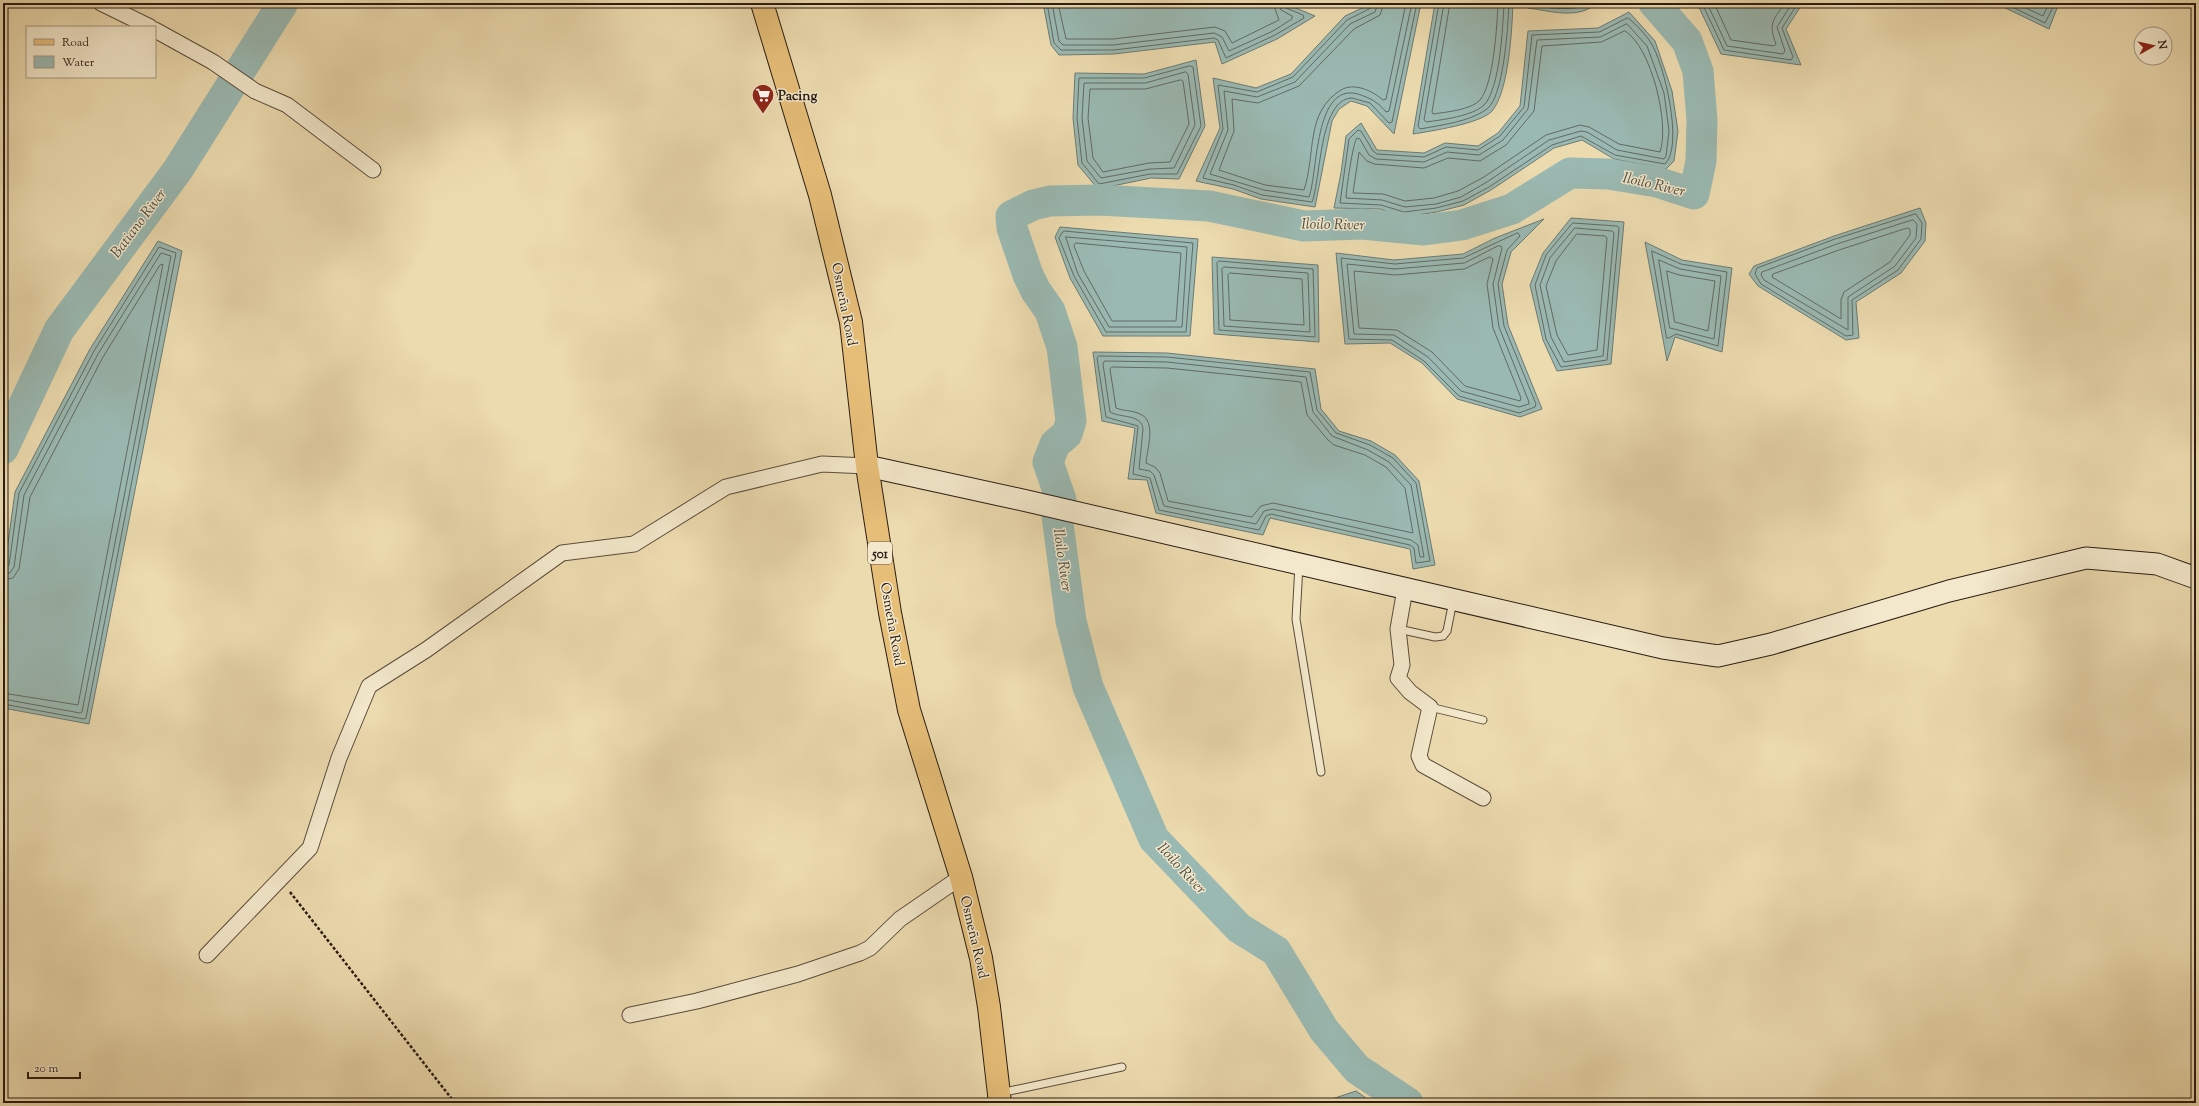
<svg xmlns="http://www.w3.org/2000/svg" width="2199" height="1106" font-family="'Sorts Mill Goudy',serif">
<rect width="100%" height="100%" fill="#ecdbaf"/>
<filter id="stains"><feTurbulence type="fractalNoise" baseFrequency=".005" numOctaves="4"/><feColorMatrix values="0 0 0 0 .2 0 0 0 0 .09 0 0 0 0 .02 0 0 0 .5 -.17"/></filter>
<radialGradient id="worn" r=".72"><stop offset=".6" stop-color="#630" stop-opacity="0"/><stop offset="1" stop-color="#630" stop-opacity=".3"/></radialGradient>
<path fill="#9ab9b2" stroke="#6d7a73" d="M1043,3H1284L1315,16L1277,39L1222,64L1215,42L1114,54L1059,55L1051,45Z
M1373,3H1421L1394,134L1367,106L1351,101L1339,109L1332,121L1315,207L1261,199L1233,189L1196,181L1220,128L1213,78L1256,88L1291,74L1345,16Z
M1435,3H1513C1512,29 1509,91 1492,111C1480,124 1431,131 1413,134Z
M1528,3H1597C1579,20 1550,11 1528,8Z
M1697,3H1803L1786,29L1801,65L1721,54Z
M1995,3H2059L2049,29Z
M1629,12L1655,41L1672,91L1678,131L1674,161L1666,169L1614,159L1582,140L1554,148L1491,190L1464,205L1437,212L1403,217L1380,209L1334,208L1341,173L1346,136L1361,123L1377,150L1424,153L1445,143L1478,146L1498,133L1520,106L1528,31L1598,28Z
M1196,60L1205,126L1179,179L1151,178L1098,189L1078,165L1073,118L1075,73L1144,74Z
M1920,208L1926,223L1925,241L1901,273L1856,302L1859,338L1846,340L1758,286L1749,274L1754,266L1834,236Z
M1571,218L1624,222L1611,364L1557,371L1543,340L1530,285L1543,253Z
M1544,219L1511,252L1502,284L1508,325L1542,409L1520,417L1457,399L1422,363L1390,343L1345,344L1336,253L1394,260L1463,254L1495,238Z
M1060,227L1198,239L1190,336H1103L1070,278L1055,237Z
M158,241L182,251L89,724L3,708V579L15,492L90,349Z
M1645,242L1682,260L1732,268L1722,352L1675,337L1667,361Z
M1212,257L1318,265L1319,342L1214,334Z
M1093,352L1167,353L1315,369L1321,409L1339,431L1371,441L1395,455L1419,481L1435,565L1413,569L1410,549L1270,518L1263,535L1156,513L1147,480L1128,479L1135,428L1102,421Z
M1356,1091L1373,1103H1320Z"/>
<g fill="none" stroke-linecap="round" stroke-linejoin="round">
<path stroke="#626a63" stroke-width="1" d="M1047,3L1054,43L1061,50H1114L1214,38L1218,40L1226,58L1275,35L1304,18L1303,15L1286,8L1284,3
M1052,3L1059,41L1063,45H1113L1214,33L1222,37L1229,51L1273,31L1292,19V16L1281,10L1279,3
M1058,3L1066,39H1113L1215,27L1225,31L1232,43L1279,20L1273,3
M1373,3L1371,8L1347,20L1293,77L1257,92L1218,85L1223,129L1203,178L1234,185L1262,195L1312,202C1321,179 1319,99 1352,98L1370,103L1389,123L1392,122L1417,3
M1378,3L1375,12L1350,24L1295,82L1257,97L1224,91L1228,130L1210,174L1264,190L1309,197C1318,173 1314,82 1358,94C1370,98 1378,102 1386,112L1389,111L1412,3
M1384,3L1380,15L1354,29L1299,86L1258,103L1232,99L1234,131L1219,170L1265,185L1304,190C1316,154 1305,112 1341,90C1354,82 1373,91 1383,100L1386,99L1406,3
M1439,3L1418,126L1420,129C1441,125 1469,122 1487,109C1504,96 1508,25 1509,3
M1444,3L1424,120L1426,122C1441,120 1473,116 1484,105C1500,89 1503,26 1504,3
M1450,3L1432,112L1433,114C1446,112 1471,110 1480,100C1494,83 1497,25 1498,3
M1532,3C1540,10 1582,11 1591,3
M1702,3L1724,50L1791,60L1793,57L1782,28L1798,3
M1707,3L1727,46L1783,54L1785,51L1777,27L1792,3
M1714,3L1731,40L1774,46L1776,44C1768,23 1773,20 1785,3
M2004,3L2045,23L2055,3
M2015,3L2043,16L2049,3
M1628,18C1636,24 1646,35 1651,43C1664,63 1684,146 1665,164L1615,155L1581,136L1552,145L1489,187L1463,201L1436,208L1404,212L1381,205L1340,203L1349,139L1358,130L1361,131L1373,151L1377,154L1424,157L1446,147L1478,150L1500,136L1524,107L1532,35L1599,32Z
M1627,24L1647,46L1664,93L1669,131L1666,156L1664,159L1617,150L1587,132L1581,131L1549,140L1487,182L1461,197L1436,204L1405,207L1382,200L1346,198C1346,190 1353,142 1357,138L1360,139L1369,155L1376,159L1424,162L1447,152L1479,155L1503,140L1528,109L1537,40L1600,37Z
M1625,31C1651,46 1670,124 1660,152L1619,144L1589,127L1580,125L1546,135L1484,177L1458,191L1434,198L1405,201L1383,194L1353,193L1359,152L1367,161L1374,164L1424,168L1448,158L1480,161L1506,145L1534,111L1542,46L1601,42Z
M1190,66L1193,67L1201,126L1177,174H1150L1099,184L1082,163L1077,118L1079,78H1144Z
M1186,72L1188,74L1195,125L1174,168L1150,169L1101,178L1087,161L1082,118L1084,83H1145Z
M1181,80L1183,81L1189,124L1170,162L1149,163L1103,172L1093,158L1088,118L1090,89H1145Z
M1916,214L1922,223L1921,239L1898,270L1852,300L1853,335L1846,336L1761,284L1755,274L1757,268L1835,239Z
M1913,220L1917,224L1916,238L1895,266L1848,297V330L1764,280L1761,275L1762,272L1837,244Z
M1573,223L1617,226L1619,228L1607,360L1561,367L1546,339L1535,285L1546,255Z
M1575,228L1612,231L1614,233L1603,356L1564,362L1551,337L1540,285L1550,258Z
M1908,228L1910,229V235L1890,262L1844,292L1841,300V319L1772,277L1773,274L1839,250Z
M1064,231L1193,243L1186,332H1106L1074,276L1059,238Z
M1518,233L1520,236L1507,250L1498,284L1504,326L1536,404L1535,407L1519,413L1459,396L1424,361L1392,340L1349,339L1341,258L1395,264L1463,258Z
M1577,234L1605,236L1607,238L1597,350L1568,355L1557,335L1546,286L1556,261Z
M1066,237L1187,247L1182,327H1109L1078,274Z
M1076,243L1181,253L1176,321H1112L1084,271L1074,246Z
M1498,246H1501L1502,248L1493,284L1499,327L1529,402V404L1519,407L1461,391L1428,357L1394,335L1354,334L1347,264L1395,269L1464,263Z
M1652,251L1681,264L1727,272L1718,346L1676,334L1669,338H1667Z
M1490,257L1493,259L1487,284L1493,328L1521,398L1520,401L1465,386L1432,352L1397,330L1359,328L1354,271L1395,275L1464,269Z
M1659,260L1680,269L1721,276L1714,339L1670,328Z
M1219,261L1313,269L1315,337L1219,330L1217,263Z
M1224,267L1308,273L1310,332L1224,326L1222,269Z
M1667,271L1679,275L1715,281L1708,331L1675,322Z
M1230,273L1302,279L1304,325L1230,320L1228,275Z
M1099,356L1167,357L1310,372L1317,410L1336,433L1370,445L1393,458L1416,483L1430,561L1416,563L1414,548L1410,545L1271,514L1266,516L1259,530L1159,510L1150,478L1133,474L1138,426L1106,417L1097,358Z
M1105,361L1167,362L1306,377L1313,412L1332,436L1368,450L1389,462L1411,485L1424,557H1420L1418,545L1411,540L1273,509L1264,511L1256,524L1164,506L1154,475L1150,471L1139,469L1143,429C1142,414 1120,418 1110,412L1103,364Z
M1112,367L1167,368L1301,382L1307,415L1328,440L1334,445L1365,455L1386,467L1405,488L1413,533L1273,503L1261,506L1252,517L1168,501L1160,473L1155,467L1146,463C1147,449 1157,421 1140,414C1132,410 1123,411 1116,408L1110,369Z
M3,569L9,565L19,493L94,351L159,247L176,253L86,718L84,719L3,704
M3,574L10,573L14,567L24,495L98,354L161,253L171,256L82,712L80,713L3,699
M3,580L13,578L19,569L30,497L103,357L160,265L163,264L78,705L3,693"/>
<path stroke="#9ab9b2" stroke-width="31" d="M3,449L59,330L177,171L283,3
M1061,500L1048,462L1055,444L1067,434L1071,421L1062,347L1050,311L1036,291L1028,275L1012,228L1011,216L1033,205L1050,201L1099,200L1209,206L1304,226L1362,224L1424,230L1462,225L1512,209L1570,173L1608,174L1657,182L1694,194L1701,161L1702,120L1698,71L1687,41L1654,3
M1057,516L1071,621L1088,687L1154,839L1239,928L1276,951L1324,1030L1357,1069L1408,1103"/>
<g stroke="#5a4c3b" stroke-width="9">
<path id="lane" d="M1299,565L1296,619L1321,772
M1398,629L1435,637L1443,636L1447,631L1453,601
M1430,707L1483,720
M1000,1093L1122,1067"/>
</g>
<g stroke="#5a4c3b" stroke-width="17">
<path id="street" d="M101,3L150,27
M155,30L213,62L255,91L287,105L373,170
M1405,589L1398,629L1402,665L1398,678L1410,692L1430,707L1419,756L1423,765L1483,798
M207,955L310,848L339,758L369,686L426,650L562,553L634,544L726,487L822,464L867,466
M630,1015L697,1001L798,974L860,953L870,948L900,919L961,877"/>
</g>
<g stroke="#2a1c14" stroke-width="23">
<path id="secondary" d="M867,466L1027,501L1663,648L1718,656L1771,644L1949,591L2086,558L2157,564L2196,578"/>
</g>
<g stroke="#2a1c14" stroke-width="24">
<path id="primary" d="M762,3L820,195L851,322L867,466L890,613L909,710L961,877L981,958L989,1007L1000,1103"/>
</g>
<path stroke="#2a1c14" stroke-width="2.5" stroke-dasharray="3 2" stroke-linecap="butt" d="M290,892L455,1103"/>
<use href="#lane" stroke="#f3e8cb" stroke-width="7"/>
<use href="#street" stroke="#f3e8cb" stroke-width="15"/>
<use href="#secondary" stroke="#f3e8cb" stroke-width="21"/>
<use href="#primary" stroke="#e6be78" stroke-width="22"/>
</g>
<defs>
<g id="supermarket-pin" transform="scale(1.15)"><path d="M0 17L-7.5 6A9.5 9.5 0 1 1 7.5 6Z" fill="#8f2418" stroke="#f3e8cb"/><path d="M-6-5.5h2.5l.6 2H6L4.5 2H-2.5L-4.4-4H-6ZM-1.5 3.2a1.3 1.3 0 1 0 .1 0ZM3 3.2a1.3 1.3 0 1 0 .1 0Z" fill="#fff"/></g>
</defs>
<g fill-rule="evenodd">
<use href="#supermarket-pin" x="763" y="95"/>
</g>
<g text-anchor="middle" stroke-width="3" stroke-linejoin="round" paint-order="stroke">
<rect fill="#f3e8cb" stroke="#66594b" stroke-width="1" x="868" y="542" width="24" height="22" rx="3"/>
<g font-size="13" font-weight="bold" fill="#2a1c14">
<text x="880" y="558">501</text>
</g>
<g font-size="14" font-weight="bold" fill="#2a1c14" stroke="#f3e8cb" text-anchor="start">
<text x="778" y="100">Pacing</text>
</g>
<g font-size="14" fill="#2a1c14" stroke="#f3e8cb">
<text transform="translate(845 304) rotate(79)" y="5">Osmeña Road</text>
<text transform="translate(893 624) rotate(80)" y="5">Osmeña Road</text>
<text transform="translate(975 937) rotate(77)" y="5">Osmeña Road</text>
</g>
<g font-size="15" font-style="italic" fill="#4c4b43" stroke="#f3e8cb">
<text transform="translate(1654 184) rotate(13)" y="5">Iloilo River</text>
<text transform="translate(138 223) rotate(-53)" y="5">Batiano River</text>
<text transform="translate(1333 224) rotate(1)" y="5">Iloilo River</text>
<text transform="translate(1063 560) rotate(82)" y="5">Iloilo River</text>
<text transform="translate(1182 868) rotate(47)" y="5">Iloilo River</text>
</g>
</g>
<rect width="2199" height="1106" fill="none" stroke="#ecdbaf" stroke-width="16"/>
<rect x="4" y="4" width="2191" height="1098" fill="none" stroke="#2a1c14" stroke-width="2"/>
<rect x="8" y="8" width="2183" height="1090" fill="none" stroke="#2a1c14"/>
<rect x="26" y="26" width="130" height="52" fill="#f3e8cb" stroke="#a39682"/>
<rect x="34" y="39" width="20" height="6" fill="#e6be78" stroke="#a39682"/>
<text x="62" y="46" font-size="12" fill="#2a1c14">Road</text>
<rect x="34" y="56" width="20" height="12" fill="#9ab9b2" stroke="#a39682"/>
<text x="62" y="66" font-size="12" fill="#2a1c14">Water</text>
<g transform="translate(2153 46) rotate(82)"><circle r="19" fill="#f3e8cb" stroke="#a39682"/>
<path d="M0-3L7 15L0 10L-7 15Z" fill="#8f2418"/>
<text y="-6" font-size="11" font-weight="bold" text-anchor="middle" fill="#2a1c14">N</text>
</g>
<path d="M28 1072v6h52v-6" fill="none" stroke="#2a1c14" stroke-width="2"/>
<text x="34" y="1072" font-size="12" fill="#2a1c14" stroke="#f3e8cb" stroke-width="3" paint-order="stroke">20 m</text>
<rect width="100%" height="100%" filter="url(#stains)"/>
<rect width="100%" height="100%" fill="url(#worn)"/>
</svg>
